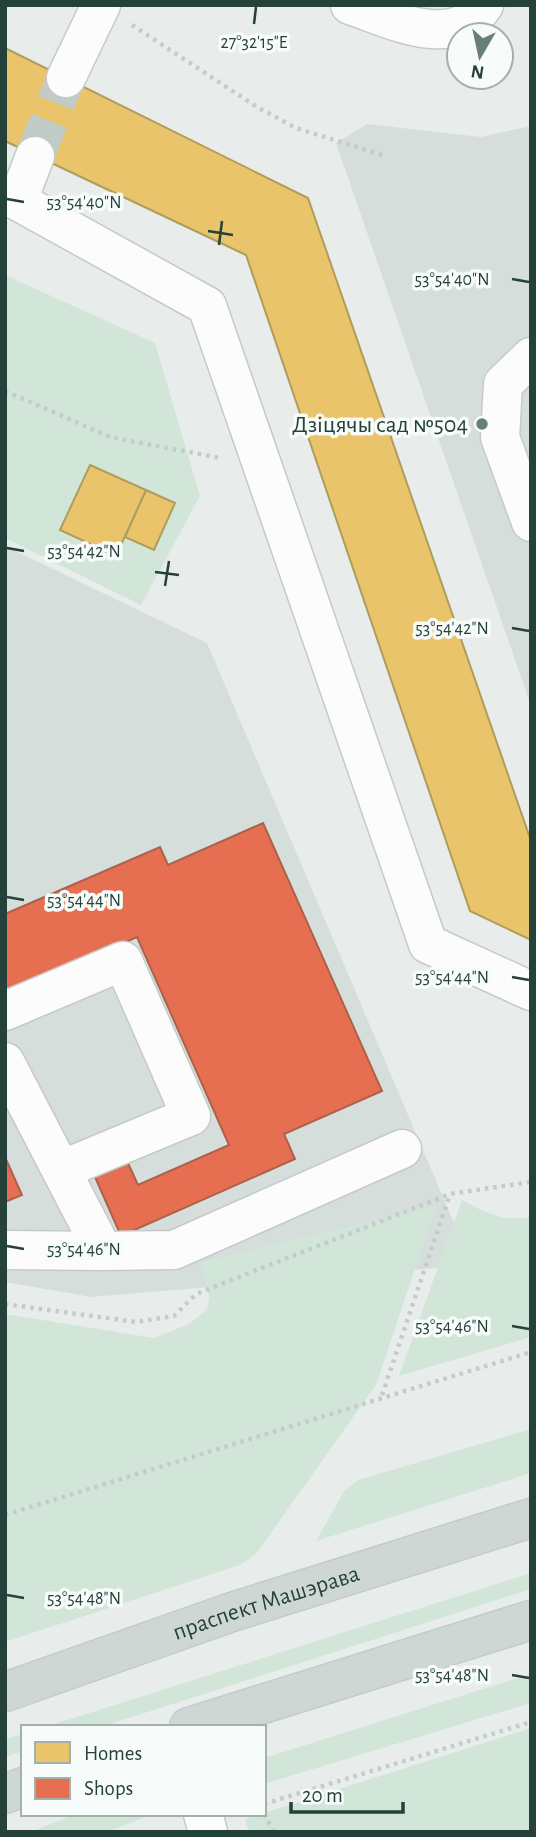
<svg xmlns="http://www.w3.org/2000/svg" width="536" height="1837" font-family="'Alegreya Sans',sans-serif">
<rect width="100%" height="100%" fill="#e8edeb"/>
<path fill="#d6dedb" d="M367,124L481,137L531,126V706L336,143Z
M5,546L207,643L472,1265L91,1297L5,1282Z"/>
<path fill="#d1e6d8" d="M5,275L155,343L200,496L141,605L5,538Z
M462,1200C487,1214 503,1221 531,1217V1337L399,1376Z
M436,1206L376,1385L256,1554L240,1565L5,1642V1314L154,1338L189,1324L207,1310L209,1297L202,1262Z
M531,1429V1473L316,1541L344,1491L358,1480Z
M531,1573V1589L101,1727H45Z
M531,1674V1703L264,1784V1758Z
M531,1728V1832H249L245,1819Z
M23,1734V1751L5,1757V1739Z
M77,1814H153L107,1832H30Z"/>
<path fill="#e9c46a" stroke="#ae9d5c" stroke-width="2" d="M5,48L308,198L531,841V940L470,911L246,255L5,141Z
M90,465L146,490L116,556L60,530Z
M146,490L175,503L154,550L125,537Z"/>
<path fill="#e76f51" stroke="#ac624a" stroke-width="2" d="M263,823L382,1091L284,1134L295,1159L121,1236L95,1177L128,1163L138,1185L229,1145L137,937L5,995V914L160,847L168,865Z
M5,1157L22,1195L5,1202Z"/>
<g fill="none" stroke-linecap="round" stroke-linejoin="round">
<path stroke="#c1cbc8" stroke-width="38" stroke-dasharray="38 19" stroke-linecap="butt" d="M35,156L66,78"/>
<g stroke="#c5cac8" stroke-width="41">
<path id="minor" d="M350,5C392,19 453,52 484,5
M66,78L101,5
M5,194L207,306L428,944L531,991
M18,200L35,156
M531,357L503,384L500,437L531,522
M5,1011L123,961L191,1116L61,1170
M5,1062L103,1251L174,1250L402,1149
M5,1250L103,1251
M203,1814L208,1832"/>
</g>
<g stroke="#c3ccc9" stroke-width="41">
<g id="major">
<path id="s1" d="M5,1692L232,1612L531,1518"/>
<path d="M189,1727L531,1620"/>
<path d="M5,1794L23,1787"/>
</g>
</g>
<path stroke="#c3ccca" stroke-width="4.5" stroke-dasharray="3.5 5" stroke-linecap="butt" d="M132,25L257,107L296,128L386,156
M5,391L110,437L220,458
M5,1304L136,1322L174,1316L196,1294L450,1194L531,1182
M382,1395L450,1194
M5,1515L531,1352
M264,1804L531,1722
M264,1814L274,1832"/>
<use href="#minor" stroke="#fcfcfc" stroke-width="38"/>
<use href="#major" stroke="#cfd7d5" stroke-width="38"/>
</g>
<path fill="none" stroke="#24423a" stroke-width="2.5" d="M254,24L256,7M7,199L24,202M208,231L233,235M219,245L222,221M512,279L529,282M7,548L24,551M155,572L179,575M165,586L169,561M512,628L529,631M7,897L24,900M512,977L529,980M7,1246L24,1249M512,1326L529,1329M7,1595L24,1598M512,1675L529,1678"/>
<circle fill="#697e78" stroke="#f7fbf9" stroke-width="2.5" cx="482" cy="424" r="7"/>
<g text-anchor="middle" stroke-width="7" stroke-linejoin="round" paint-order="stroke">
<g font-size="24" fill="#24423a" stroke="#f7fbf9" text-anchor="end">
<text x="468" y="432">Дзіцячы сад №504</text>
</g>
<g font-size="24" fill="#24423a" stroke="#f7fbf9">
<text dy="8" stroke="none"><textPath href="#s1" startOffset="276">праспект Машэрава</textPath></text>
</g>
</g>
<g font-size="18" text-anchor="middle" fill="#24423a" stroke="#f7fbf9" stroke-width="7" stroke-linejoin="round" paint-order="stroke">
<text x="254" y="48">27°32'15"E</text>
<text x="84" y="208">53°54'40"N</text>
<text x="452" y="285">53°54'40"N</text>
<text x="84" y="557">53°54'42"N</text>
<text x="452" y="634">53°54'42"N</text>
<text x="84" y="906">53°54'44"N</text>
<text x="452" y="983">53°54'44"N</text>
<text x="84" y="1255">53°54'46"N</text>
<text x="452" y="1332">53°54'46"N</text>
<text x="84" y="1604">53°54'48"N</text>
<text x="452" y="1681">53°54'48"N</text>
</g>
<rect width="536" height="1837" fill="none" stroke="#24423a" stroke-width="14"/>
<rect x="21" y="1725" width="245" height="91" fill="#f7fbf9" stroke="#a3b1ad" stroke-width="2"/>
<rect x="35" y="1742" width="35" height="21" fill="#e9c46a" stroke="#a3b1ad" stroke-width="2"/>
<text x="84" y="1760" font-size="21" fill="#24423a">Homes</text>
<rect x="35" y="1778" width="35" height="21" fill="#e76f51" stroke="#a3b1ad" stroke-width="2"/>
<text x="84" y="1795" font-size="21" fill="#24423a">Shops</text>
<g transform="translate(480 56) rotate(189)"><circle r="33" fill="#f7fbf9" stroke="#a3b1ad" stroke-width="2"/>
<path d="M0-5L12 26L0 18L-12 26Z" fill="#697e78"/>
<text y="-10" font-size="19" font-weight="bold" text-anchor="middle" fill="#24423a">N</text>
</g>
<path d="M291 1802v10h112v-10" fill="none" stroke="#24423a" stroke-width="3.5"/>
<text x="302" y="1802" font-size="21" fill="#24423a" stroke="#f7fbf9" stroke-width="5" paint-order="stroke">20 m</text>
</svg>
